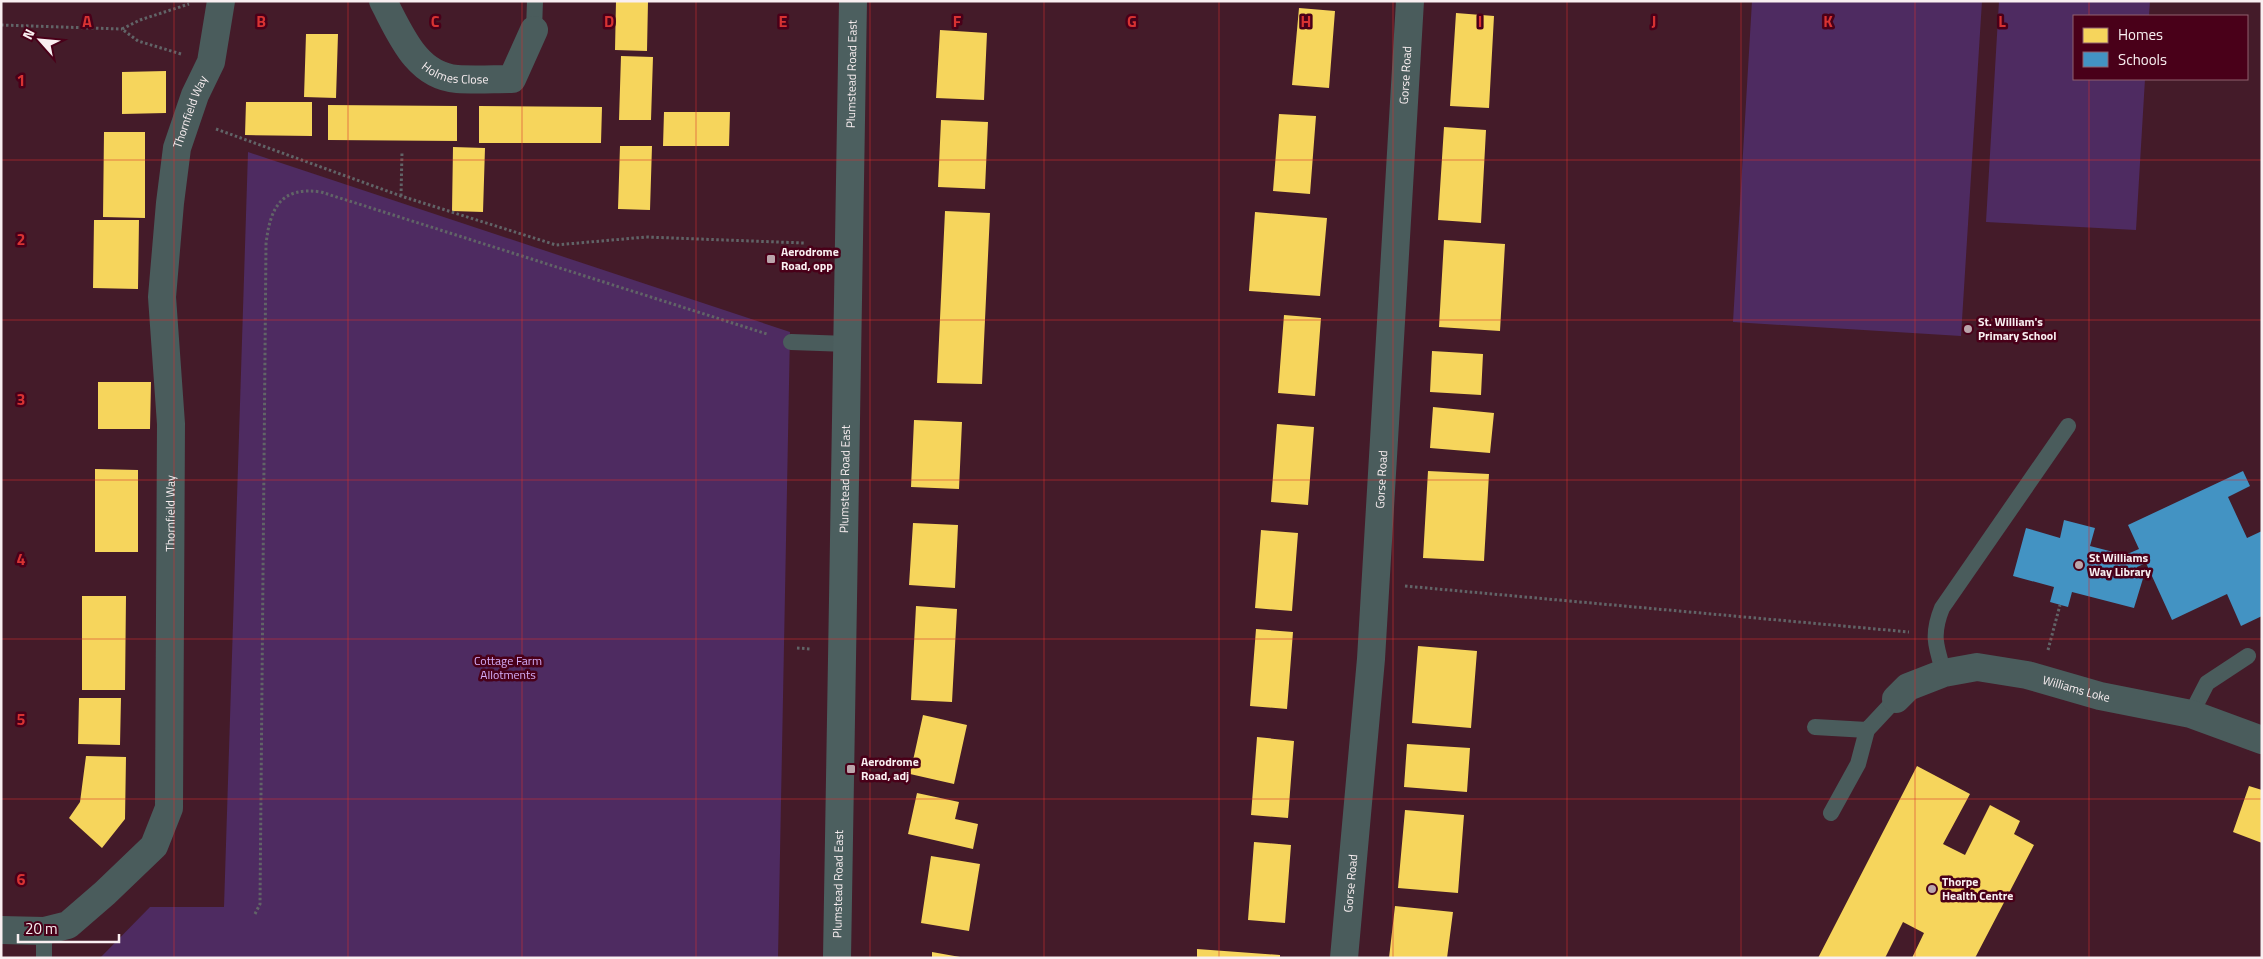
<svg xmlns="http://www.w3.org/2000/svg" width="2263" height="959" font-family="'Titillium Web',sans-serif">
<rect width="100%" height="100%" fill="#441b29"/>
<path fill="#4e2b61" d="M1752,1H1982L1961,336L1733,322Z
M1999,1H2150L2149,16H2074V79H2145L2136,230L1986,222Z
M248,152L790,332L778,958H100L150,907H224Z"/>
<path fill="#f6d55c" d="M616,1H648L647,51L615,50Z
M1299,8L1335,11L1329,88L1292,85Z
M1456,13L1494,16L1489,108L1450,106Z
M940,30L987,33L984,100L936,98Z
M306,34H338L336,98L304,97Z
M621,56L653,57L651,120H619Z
M166,71V113L122,114V72Z
M246,102H312V136L245,135Z
M328,105L457,106V141L328,140Z
M479,106L602,107L601,143H479Z
M664,112H730L729,146H663Z
M1279,114L1316,116L1310,194L1273,191Z
M941,120L988,122L985,189L938,187Z
M1444,127L1486,130L1481,223L1438,220Z
M104,132H145V218L103,217Z
M620,146H652L650,210L618,209Z
M453,147L485,148L483,212L452,211Z
M945,211L990,213L982,384L937,383Z
M1255,212L1327,218L1320,296L1249,291Z
M94,220H139L138,289L93,288Z
M1444,240L1505,244L1500,331L1439,327Z
M1284,315L1321,318L1315,396L1278,393Z
M1432,351L1483,354L1481,395L1430,392Z
M98,382H151L150,429H98Z
M1433,407L1494,413L1490,453L1430,448Z
M914,420L962,422L959,489L911,487Z
M1277,424L1314,427L1308,505L1271,502Z
M95,469L138,470V552H95Z
M1428,471L1489,474L1484,561L1423,558Z
M913,523L958,525L955,588L909,585Z
M1261,530L1298,533L1292,611L1255,608Z
M82,596H126L125,690H82Z
M916,606L957,609L952,702L911,700Z
M1256,629L1293,632L1287,709L1250,706Z
M1418,646L1477,651L1471,728L1412,723Z
M79,698H121L120,745L78,744Z
M923,715L967,725L954,784L910,774Z
M1257,737L1294,741L1288,818L1251,815Z
M1407,744L1470,748L1467,792L1404,787Z
M86,756L126,757L125,819L102,848L69,818L80,802Z
M1917,766L1970,794L1943,844L1965,855L1990,805L2020,821L2014,834L2034,845L1975,958H1912L1924,933L1903,922L1885,958H1818Z
M2249,786L2262,790V843L2233,832Z
M917,793L959,802L955,819L978,824L973,849L908,834Z
M1405,810L1464,815L1458,893L1398,888Z
M1254,842L1291,845L1285,923L1248,920Z
M931,856L980,864L969,931L921,923Z
M1395,906L1453,912L1447,958H1389Z
M1197,949L1280,955V958H1197Z
M932,952L960,957V958H932Z"/>
<path fill="#4393c3" d="M2243,471L2250,486L2228,497L2247,538L2262,531V616L2241,626L2227,594L2172,620L2146,563L2137,567L2136,570L2145,572L2134,608L2072,592L2068,607L2050,602L2054,587L2013,576L2026,528L2060,538L2064,520L2095,528L2090,546L2125,555L2139,549L2128,525Z"/>
<g fill="none" stroke-linecap="round" stroke-linejoin="round">
<path stroke="#616467" stroke-width="3" stroke-dasharray="2.5 2.5" stroke-linecap="butt" d="M1,25L122,29
M181,54L138,41L122,29L140,20L189,4
M216,129L401,196L556,245L646,237L804,243
M401,196L402,152
M1405,586L1909,632
M797,648L811,649
M2048,650L2060,605
M255,914L260,904L266,244C270,208 281,186 321,192L767,334"/>
<path stroke="#4a5c5c" stroke-width="16" d="M534,30L535,1
M791,342L848,344
M1944,673C1936,647 1931,635 1942,608L2068,426
M2191,714L2207,683L2248,656
M1815,727L1867,730
M1831,813L1858,764L1867,730L1896,699
M44,931V958"/>
<g stroke="#4a5c5c" stroke-width="28">
<path id="s1" d="M383,1C400,33 416,76 457,79C475,80 494,79 512,79L534,30"/>
<path id="s2" d="M1896,699L1908,687L1944,673L1977,667L2027,675L2100,696L2191,714L2262,740"/>
<path id="s3" d="M1,930L44,931L68,925L105,893L154,846L169,808L171,424L162,297L170,203L177,148L195,95L211,62L221,1"/>
<path id="s4" d="M1344,958L1371,659L1410,1"/>
</g>
<path stroke="#4c5f5f" stroke-width="28" id="s5" d="M837,958L853,1"/>
</g>
<path fill="none" stroke="#d83232" stroke-width="1" stroke-opacity="0.55" d="M174,1V958M348,1V958M522,1V958M696,1V958M870,1V958M1044,1V958M1219,1V958M1393,1V958M1567,1V958M1741,1V958M1915,1V958M2089,1V16M2089,79V958M1,160H2262M1,320H2262M1,480H2262M1,639H2262M1,799H2262"/>
<g fill="#baa5ab" stroke="#490019" stroke-width="2">
<rect x="766" y="254" width="10" height="10" rx="2.5"/>
<circle cx="1968" cy="329" r="5"/>
<circle cx="2079" cy="565" r="5"/>
<rect x="846" y="764" width="10" height="10" rx="2.5"/>
<circle cx="1932" cy="889" r="5"/>
</g>
<g text-anchor="middle" stroke-width="5" stroke-linejoin="round" paint-order="stroke">
<g font-size="12" fill="#f9eff1" stroke="#490019">
<text dy="4" stroke="none"><textPath href="#s1" startOffset="110">Holmes Close</textPath></text>
<text dy="4" stroke="none"><textPath href="#s5" startOffset="884">Plumstead Road East</textPath></text>
<text dy="4" stroke="none"><textPath href="#s4" startOffset="885">Gorse Road</textPath></text>
<text dy="4" stroke="none"><textPath href="#s3" startOffset="925">Thornfield Way</textPath></text>
<text dy="4" stroke="none"><textPath href="#s5" startOffset="479">Plumstead Road East</textPath></text>
<text dy="4" stroke="none"><textPath href="#s4" startOffset="480">Gorse Road</textPath></text>
<text dy="4" stroke="none"><textPath href="#s3" startOffset="520">Thornfield Way</textPath></text>
<text dy="4" stroke="none"><textPath href="#s2" startOffset="191">Williams Loke</textPath></text>
<text dy="4" stroke="none"><textPath href="#s5" startOffset="74">Plumstead Road East</textPath></text>
<text dy="4" stroke="none"><textPath href="#s4" startOffset="75">Gorse Road</textPath></text>
</g>
<g font-size="12" font-weight="bold" fill="#f9eff1" stroke="#490019" text-anchor="start">
<text x="781" y="256">Aerodrome<tspan x="781" dy="14">Road, opp</tspan></text>
<text x="1978" y="326">St. William's<tspan x="1978" dy="14">Primary School</tspan></text>
<text x="2089" y="562">St Williams<tspan x="2089" dy="14">Way Library</tspan></text>
<text x="861" y="766">Aerodrome<tspan x="861" dy="14">Road, adj</tspan></text>
<text x="1942" y="886">Thorpe<tspan x="1942" dy="14">Health Centre</tspan></text>
</g>
<g font-size="12" fill="#d6affb" stroke="#490019">
<text x="508" y="665">Cottage Farm<tspan x="508" dy="14">Allotments</tspan></text>
</g>
</g>
<g font-size="16" text-anchor="middle" font-weight="bold" fill="#d83232" stroke="#490019" stroke-width="5" stroke-linejoin="round" paint-order="stroke">
<text x="87" y="27">A</text>
<text x="261" y="27">B</text>
<text x="435" y="27">C</text>
<text x="609" y="27">D</text>
<text x="783" y="27">E</text>
<text x="957" y="27">F</text>
<text x="1132" y="27">G</text>
<text x="1306" y="27">H</text>
<text x="1480" y="27">I</text>
<text x="1654" y="27">J</text>
<text x="1828" y="27">K</text>
<text x="2002" y="27">L</text>
<text x="21" y="86">1</text>
<text x="21" y="245">2</text>
<text x="21" y="405">3</text>
<text x="21" y="565">4</text>
<text x="21" y="725">5</text>
<text x="21" y="885">6</text>
</g>
<rect width="2263" height="959" fill="none" stroke="#f9eff1" stroke-width="5"/>
<rect x="2073" y="15" width="175" height="65" fill="#490019" stroke="#8f606f"/>
<rect x="2083" y="28" width="25" height="15" fill="#f6d55c" stroke="#8f606f"/>
<text x="2118" y="40" font-size="15" fill="#f9eff1">Homes</text>
<rect x="2083" y="52" width="25" height="15" fill="#4393c3" stroke="#8f606f"/>
<text x="2118" y="65" font-size="15" fill="#f9eff1">Schools</text>
<g transform="translate(40 40) rotate(297)" stroke="#490019" stroke-width="4" paint-order="stroke">
<path d="M0-4L9 19L0 12L-9 19Z" fill="#f9eff1"/>
<text y="-8" font-size="14" font-weight="bold" text-anchor="middle" fill="#f9eff1">N</text>
</g>
<path d="M18 934v8h101v-8" fill="none" stroke="#f9eff1" stroke-width="2.5"/>
<text x="25" y="934" font-size="15" fill="#f9eff1" stroke="#490019" stroke-width="4" paint-order="stroke">20 m</text>
</svg>
